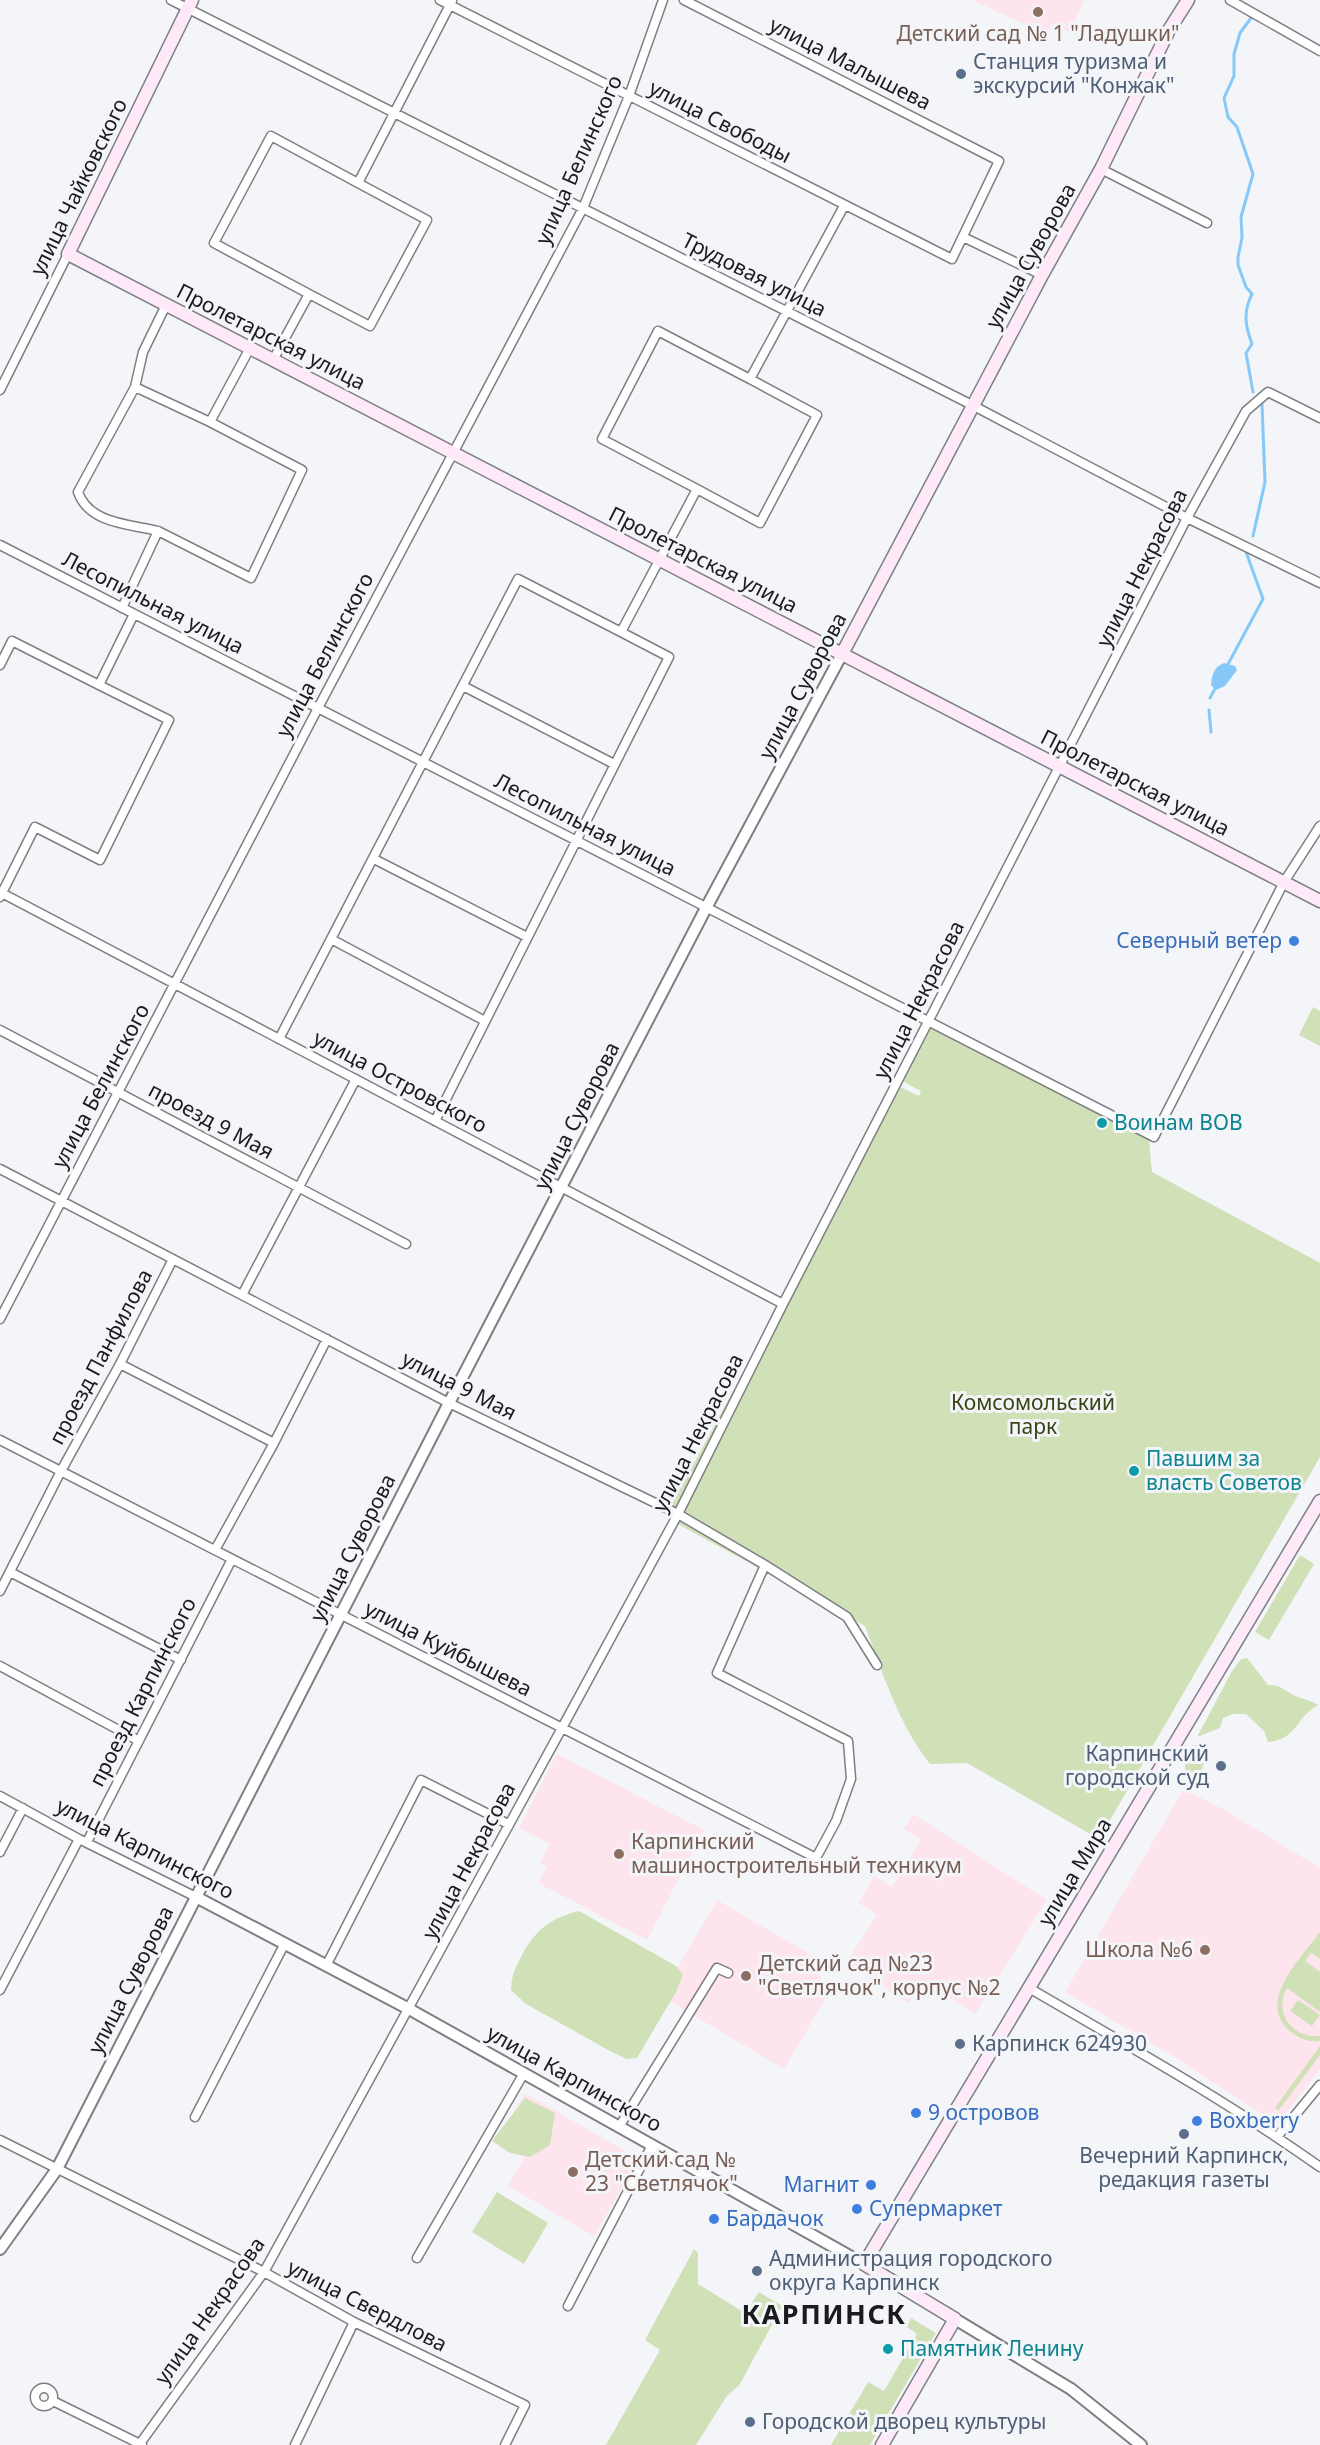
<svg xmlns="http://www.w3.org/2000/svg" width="1320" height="2445" font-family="'Noto Sans',sans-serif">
<rect width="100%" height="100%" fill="#f4f5f9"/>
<path fill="#fde4ed" d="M972,0H1084L1070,32L1051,24L1046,34Z
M557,1754L704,1830L647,1940L538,1883L547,1867L540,1863L550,1844L519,1828Z
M1184,1789L1228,1812L1320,1868V2069L1278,2124L1166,2052L1065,1992Z
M913,1814L1047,1900L975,2014L924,1981L909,2003L846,1963L877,1915L859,1903L874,1876L892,1887L921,1840L904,1829Z
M717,1900L813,1956L827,1996L784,2069L661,1996Z
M525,2093L639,2159L594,2236L508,2186L525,2156L498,2140Z"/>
<path fill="#d0e0b7" d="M1313,1007L1320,1011V1046L1299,1035Z
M933,1024L1149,1140L1152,1172L1320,1263V1457L1099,1839L967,1763L930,1764C898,1723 883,1674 865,1626L665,1517L898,1086L919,1096L921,1091L902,1081Z
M1300,1555L1314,1564L1269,1640L1255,1632Z
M1247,1658L1268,1685C1281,1685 1284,1690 1295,1696C1303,1699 1310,1700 1318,1705C1294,1719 1298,1739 1268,1742L1264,1731L1246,1714H1232L1223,1718L1220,1728L1197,1737L1232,1671L1241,1659Z
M1199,1744L1206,1756L1202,1769L1193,1784L1189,1783C1183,1769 1184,1758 1192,1746Z
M579,1911L676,1966L683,1975L676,1992L637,2058L627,2059L610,2051L526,2004L511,1990C512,1973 515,1970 522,1955C536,1929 551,1918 579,1911Z
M1320,1932V1959L1311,1953L1305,1961L1320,1972V2012L1287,1988C1273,2012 1292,2039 1320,2036V2041C1309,2042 1299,2039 1290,2031C1255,2002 1302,1957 1320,1932Z
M1298,2000L1320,2015L1312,2026L1290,2011Z
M1320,2046V2055L1279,2110L1275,2108Z
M525,2098L555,2113L550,2145L530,2157L510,2153L492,2141Z
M497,2192L548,2223L524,2264L472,2232Z
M694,2249L698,2253V2284L745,2313L759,2292L782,2306L740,2384L726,2397L696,2445H606L660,2350L645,2340Z
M911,2318L936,2333L870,2445H831L868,2382L884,2391L917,2334L907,2327Z"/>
<path fill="#86c9f8" d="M1224,663L1235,666L1237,670L1225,686L1216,690L1211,685C1212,674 1214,667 1224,663Z"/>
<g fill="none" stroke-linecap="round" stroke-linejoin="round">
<path stroke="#86c9f8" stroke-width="3" d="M1251,18L1240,33L1234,54V76L1224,98L1228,117L1237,127L1253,174L1241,217L1242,238L1238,257V265L1246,287L1252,294C1243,312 1245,325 1252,344L1246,353L1253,392
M1253,536L1265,482L1262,404
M1227,666L1263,599L1246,552
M1210,698L1217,685
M1209,710L1211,732"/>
<g stroke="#7e7f83" stroke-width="11">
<path id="minor" d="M171,0L972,405L1187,518L1320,583
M440,0L952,259L999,161L684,0
M1230,0L1320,51
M1101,169L1207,223
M963,237L1042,275
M309,294L370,326L427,220L358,183
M273,360L309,294L214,243L271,136L358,183L452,1
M135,387L143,352L166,305
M0,390L68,254
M697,489L760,523L817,415L750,379
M158,531C130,524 89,524 78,492L135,387L210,422
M0,545L1154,1137L1284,882L1320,826
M122,608L158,531L251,578L302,470L210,422L250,348
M0,665L12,641L99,685
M463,686L614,764
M374,859L527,937
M0,892L783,1304
M0,897L35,827L100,860L169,720L99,685L134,614
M331,939L485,1021
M0,1030L406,1244
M279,1039L518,579L621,632
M435,1121L669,657L621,632L697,489L602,439L658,331L750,379L844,206
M0,1169L449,1403L678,1514L765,1565L847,1617L877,1665
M242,1295L356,1079
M0,1319L318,708L583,208L629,96L663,0
M120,1364L274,1443
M0,1440L816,1858L836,1821L851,1779L848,1741L717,1673L765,1565
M215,1550L274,1443L327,1339
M10,1572L181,1660
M0,1591L61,1471L120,1364L173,1259
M0,1666L139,1741
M0,1796L79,1839L196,1897
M87,1842L232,1559
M0,1852L23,1808
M326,1966L421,1780L508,1824
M1029,1988C1127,2045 1227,2101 1320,2167
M0,1990L79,1839
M195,2117L284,1945
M619,2127L717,1968L728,1973
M1277,2137L1320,2085
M0,2140L264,2272L354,2322L525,2405L505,2445
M417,2258L524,2073
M568,2306L652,2145
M35 2397a9 9 0 1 1 18 0a9 9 0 1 1-18 0Z
M53,2401L142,2445
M139,2445L264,2272L562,1728L678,1514L783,1304L1187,518L1246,411L1268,392L1320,418
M295,2445L354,2322"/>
</g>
<g stroke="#7e7f83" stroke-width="14">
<path id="tertiary" d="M196,1897L409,2009L864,2264
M0,2249L57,2169L449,1403L706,908L842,654
M955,2319L1071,2389L1141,2445"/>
</g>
<g stroke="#7e7f83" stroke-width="15">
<path id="secondary" d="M192,0L68,254L1320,901
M842,654L1042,275L1101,169L1169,30L1188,0
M882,2445L955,2319L864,2264L1320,1501"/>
</g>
<use href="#minor" stroke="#fff" stroke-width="8"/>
<use href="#tertiary" stroke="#fff" stroke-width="10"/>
<use href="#secondary" stroke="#fde9f8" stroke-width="12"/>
</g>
<g fill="#8d6e63" stroke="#f4f5f9" stroke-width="2">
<circle cx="1038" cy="12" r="6"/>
<circle cx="619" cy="1854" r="6"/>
<circle cx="1205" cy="1950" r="6"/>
<circle cx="746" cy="1976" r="6"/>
<circle cx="573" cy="2172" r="6"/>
</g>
<g fill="#5c6f8a" stroke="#f4f5f9" stroke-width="2">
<circle cx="961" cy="74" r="6"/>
<circle cx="1221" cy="1766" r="6"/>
<circle cx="960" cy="2044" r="6"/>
<circle cx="1184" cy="2134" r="6"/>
<circle cx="757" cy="2271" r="6"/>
<circle cx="750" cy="2422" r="6"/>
</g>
<g fill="#3f7fe0" stroke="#f4f5f9" stroke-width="2">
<circle cx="1294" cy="941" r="6"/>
<circle cx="916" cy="2113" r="6"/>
<circle cx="1197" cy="2121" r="6"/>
<circle cx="871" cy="2185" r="6"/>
<circle cx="857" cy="2209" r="6"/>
<circle cx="714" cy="2219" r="6"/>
</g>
<g fill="#0f9aa8" stroke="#f4f5f9" stroke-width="2">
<circle cx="1102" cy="1123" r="6"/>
<circle cx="1134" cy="1471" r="6"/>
<circle cx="888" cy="2349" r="6"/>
</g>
<g text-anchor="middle" stroke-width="6" stroke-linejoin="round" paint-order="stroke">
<g font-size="21" fill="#785e54" stroke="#f4f5f9" text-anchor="start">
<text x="1038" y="41" text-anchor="middle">Детский сад № 1 "Ладушки"</text>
<text x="631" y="1849">Карпинский<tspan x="631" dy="24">машиностроительный техникум</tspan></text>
<text x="1193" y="1957" text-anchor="end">Школа №6</text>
<text x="758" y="1971">Детский сад №23<tspan x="758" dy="24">"Светлячок", корпус №2</tspan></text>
<text x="585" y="2167">Детский сад №<tspan x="585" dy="24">23 "Светлячок"</tspan></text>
</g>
<g font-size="21" fill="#4e5e75" stroke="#f4f5f9" text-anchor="start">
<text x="973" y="69">Станция туризма и<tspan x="973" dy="24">экскурсий "Конжак"</tspan></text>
<text x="1209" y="1761" text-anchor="end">Карпинский<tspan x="1209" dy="24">городской суд</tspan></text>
<text x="972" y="2051">Карпинск 624930</text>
<text x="1184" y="2163" text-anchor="middle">Вечерний Карпинск,<tspan x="1184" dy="24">редакция газеты</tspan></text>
<text x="769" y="2266">Администрация городского<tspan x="769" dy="24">округа Карпинск</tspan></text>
<text x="762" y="2429">Городской дворец культуры</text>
</g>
<g font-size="21" fill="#1b1b1d" stroke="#f4f5f9">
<text transform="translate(850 64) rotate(27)" y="7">улица Малышева</text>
<text transform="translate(720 122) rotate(27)" y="7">улица Свободы</text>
<text transform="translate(579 160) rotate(-66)" y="7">улица Белинского</text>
<text transform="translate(79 187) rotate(-64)" y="7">улица Чайковского</text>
<text transform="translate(1031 256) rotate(-61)" y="7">улица Суворова</text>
<text transform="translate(754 275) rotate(27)" y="7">Трудовая улица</text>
<text transform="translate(271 337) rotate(27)" y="7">Пролетарская улица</text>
<text transform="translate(703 560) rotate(27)" y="7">Пролетарская улица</text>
<text transform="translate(1142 568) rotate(-63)" y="7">улица Некрасова</text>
<text transform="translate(153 603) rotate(27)" y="7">Лесопильная улица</text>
<text transform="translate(325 655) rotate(-62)" y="7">улица Белинского</text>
<text transform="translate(803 686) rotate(-62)" y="7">улица Суворова</text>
<text transform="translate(1135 783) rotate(27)" y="7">Пролетарская улица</text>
<text transform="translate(585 825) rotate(27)" y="7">Лесопильная улица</text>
<text transform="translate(919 1000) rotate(-63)" y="7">улица Некрасова</text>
<text transform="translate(400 1082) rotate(28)" y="7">улица Островского</text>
<text transform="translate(101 1086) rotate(-62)" y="7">улица Белинского</text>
<text transform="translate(577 1116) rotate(-63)" y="7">улица Суворова</text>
<text transform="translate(211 1121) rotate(28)" y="7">проезд 9 Мая</text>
<text transform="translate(101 1357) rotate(-62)" y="7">проезд Панфилова</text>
<text transform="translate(459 1386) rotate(27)" y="7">улица 9 Мая</text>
<text transform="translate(698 1433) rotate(-63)" y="7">улица Некрасова</text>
<text transform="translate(353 1548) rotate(-63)" y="7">улица Суворова</text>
<text transform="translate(448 1649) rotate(27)" y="7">улица Куйбышева</text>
<text transform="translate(143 1692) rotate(-63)" y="7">проезд Карпинского</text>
<text transform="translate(145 1849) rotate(27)" y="7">улица Карпинского</text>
<text transform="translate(469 1861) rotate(-62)" y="7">улица Некрасова</text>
<text transform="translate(1075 1872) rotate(-59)" y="7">улица Мира</text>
<text transform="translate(131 1980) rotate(-63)" y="7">улица Суворова</text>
<text transform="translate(574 2079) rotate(29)" y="7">улица Карпинского</text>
<text transform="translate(367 2306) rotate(27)" y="7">улица Свердлова</text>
<text transform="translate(210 2311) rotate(-55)" y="7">улица Некрасова</text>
</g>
<g font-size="21" fill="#366cbe" stroke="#f4f5f9" text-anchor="start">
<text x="1282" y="948" text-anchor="end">Северный ветер</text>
<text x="928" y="2120">9 островов</text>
<text x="1209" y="2128">Boxberry</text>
<text x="859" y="2192" text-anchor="end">Магнит</text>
<text x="869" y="2216">Супермаркет</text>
<text x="726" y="2226">Бардачок</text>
</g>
<g font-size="21" fill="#0d838f" stroke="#f4f5f9" text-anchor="start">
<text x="1114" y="1130">Воинам ВОВ</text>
<text x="1146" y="1466">Павшим за<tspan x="1146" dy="24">власть Советов</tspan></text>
<text x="900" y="2356">Памятник Ленину</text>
</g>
<g font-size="21" fill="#374614" stroke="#f4f5f9">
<text x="1033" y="1410">Комсомольский<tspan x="1033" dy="24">парк</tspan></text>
</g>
<g font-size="27" font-weight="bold" letter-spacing="1.5" fill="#1b1b1d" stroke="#f4f5f9">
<text x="824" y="2324">КАРПИНСК</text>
</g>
</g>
</svg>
